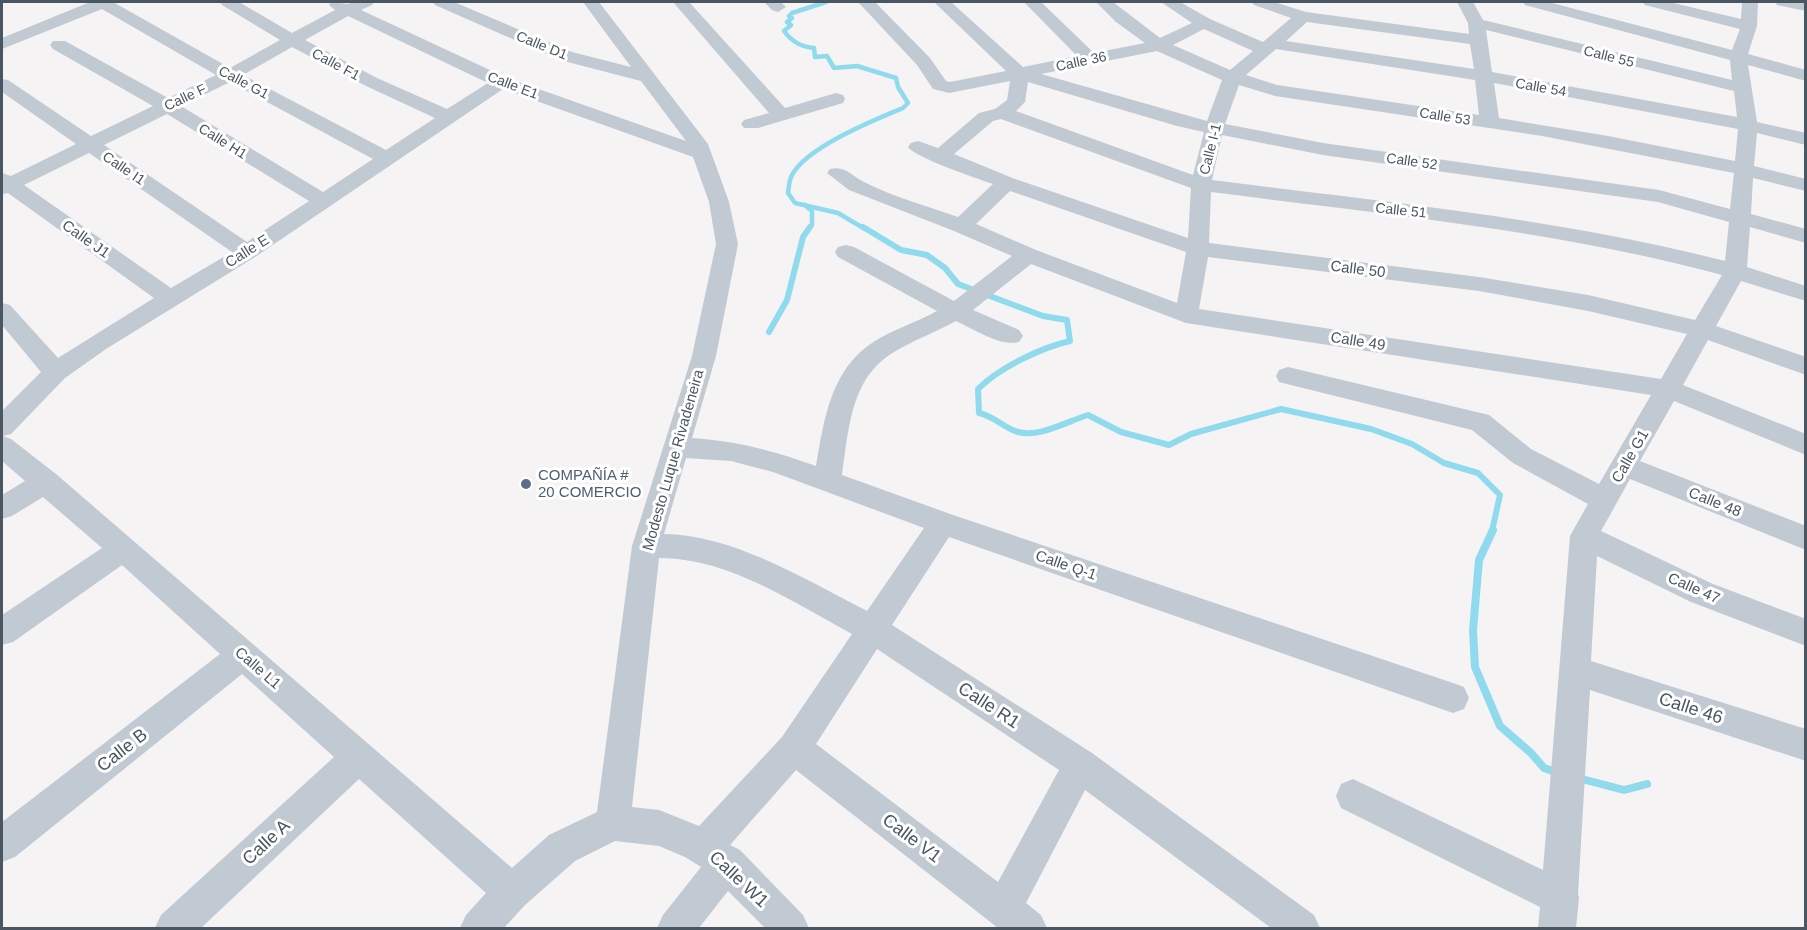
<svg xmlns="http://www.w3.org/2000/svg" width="1807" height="930" font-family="Helvetica,sans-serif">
<rect width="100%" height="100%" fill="#f5f3f3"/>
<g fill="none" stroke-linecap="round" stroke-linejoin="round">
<path stroke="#90daee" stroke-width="4.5" d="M826,2L792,13L789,16L792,18L787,22L791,25L784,31C792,42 801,47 814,48L815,57L827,56L834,68L857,66L896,78L898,87L908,103L903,108C874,120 807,147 792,175C789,180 789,187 788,193L795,203L838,213L865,229
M805,205L812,211V225L809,229"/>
<path stroke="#90daee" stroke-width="6" d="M863,227L901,250L927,255L945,268L958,284L1043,316L1067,320L1070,341C1040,348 999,368 978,389L979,413C994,416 1004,428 1018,432C1039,438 1068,421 1088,415L1121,432L1169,445L1191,434L1281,409L1371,429L1412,444L1444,463L1478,473L1500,495L1492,531
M769,332L787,300L803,237L810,227"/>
<path stroke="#90daee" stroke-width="8" d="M1493,530L1479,560L1473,630L1475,667L1500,726L1531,753L1544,768L1558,773
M1578,778L1624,790L1647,784"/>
<path fill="#c1cad2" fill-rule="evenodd" d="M90,2H113L230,68L280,40L222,5L220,2H239L292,33L335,10L329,5L331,2L348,4L353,2H374L372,5L361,10L507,78L686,141L641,81L560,60L435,5L433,2H454L572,52L631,67L583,2H599L708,144L729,202L738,244L716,356L692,438C737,441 774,451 816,466C824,419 831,368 875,341C894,329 917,322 937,311L838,257L835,252L838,247L846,245L854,247L954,301L1012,256L954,231L849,190L827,173L830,169C845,165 852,176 864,182C893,197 927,206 958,217L993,184C976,178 916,158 908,147L911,143L918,141L938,148L979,113L995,109L1007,100L1010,81L949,93L933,89L917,65L858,2H875L930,58L946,81L950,82L1006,71L934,2H951L1023,67L1077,56L1024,2H1041L1094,53L1145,43L1116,22L1096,2H1113L1160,38L1192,23L1161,2H1180L1210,19L1263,42L1291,18L1254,5L1252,2H1274L1306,12L1469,34L1468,23L1457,2H1473L1483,20L1732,80L1730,60L1525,5L1523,2H1548L1732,50L1740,29L1645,5L1643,2H1669L1741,19L1742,2H1758L1757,26L1748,54L1806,70V81L1748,65L1757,122L1806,133V145L1757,133L1754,166L1806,179V191L1753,178L1751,214L1806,229V243L1750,227L1747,267L1806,286V301L1741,281L1716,326L1806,357V375L1708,340L1683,385L1806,434V455L1674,401L1640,461L1806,526V550L1630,479L1601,531L1713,584L1806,619V646L1691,602L1597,556L1591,661L1806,729V761L1590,690L1578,894L1579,898L1576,928H1538L1540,907L1341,808L1336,796L1341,784L1353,779L1543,870L1570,536L1588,504L1513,463L1472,430L1279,382L1276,376L1279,370L1288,367L1489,415L1531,449L1599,484L1651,395L1186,323L1031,264L973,310L1019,330L1023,336L1019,342C1000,347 974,329 956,321C936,332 914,340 894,352C850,378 849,430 842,475L953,515L1453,683L1464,687L1469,698L1464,709L1453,713L949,537L892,625L1092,753L1314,915L1320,928H1271L1085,790L1026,903L1041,915L1047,928H998L796,770L730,845L740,850L803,915L809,928H765L728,891L699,928H657L663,915L701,867L685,857L659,846L615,841L575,861L525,905L504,928H460L466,915L486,893L359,779L201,928H155L161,915L334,757L242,674L15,857L2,862V822L220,654L122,565L13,642L2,645V615L102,548L43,497L12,516L2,519V495L25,481L2,461V411L41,372L2,325V303L10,305L58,358L154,298L8,193L2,194V173L11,176L76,144L2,92V79L8,80L91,136L153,106L53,49L50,45L53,41H65L168,98L216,75L102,9L2,49V38ZM348,16L488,83L447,109L377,78L305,40ZM1307,22L1470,44L1474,69L1286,41ZM1204,29L1253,51L1230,70L1173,45ZM1486,30L1734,91L1737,117L1492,72ZM292,47L364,85L435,118L386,150L243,75ZM1276,49L1475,80L1479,115L1277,85L1246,75ZM1157,51L1222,80L1207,121L1041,74ZM230,82L373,159L323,192L181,106ZM1028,82L1177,126L1204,132L1193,175L1016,111L1025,102ZM1494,83L1738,129L1735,161L1608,136L1499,118ZM1239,85L1275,96L1542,136L1734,173L1730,209L1659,190L1323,143L1225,124ZM503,89L693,157L709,202L716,244L692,356L632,546L597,812L549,835L512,868L56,474L11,439L3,436L11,434L65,378L106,349L255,257ZM167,114L309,201L247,242L104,145ZM1001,119L1191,188L1188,238L1015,179L954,154L993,121ZM1222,135L1323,155L1658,202L1729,222L1725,261C1557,218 1384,202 1212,180ZM89,153L232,252L171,288L24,185ZM1010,191L1186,252L1177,303L1036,250L976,224ZM1211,192C1382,214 1555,230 1722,275L1695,320L1588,295L1479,277L1209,243ZM1208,257L1479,291L1588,311L1687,334L1661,379L1199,309ZM686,458L731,461L773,472L924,528L867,611C808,581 732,534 664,534ZM659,558C729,558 792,602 852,634L782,737L699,826L659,810L632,807ZM877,649L1059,770L998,882L816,744Z
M673,2H689L785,108L836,93L843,95L845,99L843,103L758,128H744L741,124L744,120L769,113Z
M764,2H781L786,7L778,12L772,10Z
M1775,2H1806V11L1777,5Z"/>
</g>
<circle fill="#5c6f8a" stroke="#fff" stroke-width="2" cx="526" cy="484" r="6"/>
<g text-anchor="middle" stroke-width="6" stroke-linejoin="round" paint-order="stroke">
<g font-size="14" fill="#4a5661" stroke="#fff">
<text transform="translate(542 45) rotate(22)" y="5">Calle D1</text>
<text transform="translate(1609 56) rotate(14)" y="5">Calle 55</text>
<text transform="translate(1081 61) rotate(-12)" y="5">Calle 36</text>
<text transform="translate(336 64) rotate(28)" y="5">Calle F1</text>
<text transform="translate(244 82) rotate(28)" y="5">Calle G1</text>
<text transform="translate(513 85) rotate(21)" y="5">Calle E1</text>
<text transform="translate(1541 87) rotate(10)" y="5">Calle 54</text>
<text transform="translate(185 97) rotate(-25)" y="5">Calle F</text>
<text transform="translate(1445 116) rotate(9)" y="5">Calle 53</text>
<text transform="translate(223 141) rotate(32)" y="5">Calle H1</text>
<text transform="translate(1210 149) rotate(-76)" y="5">Calle I-1</text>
<text transform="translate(1412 161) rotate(8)" y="5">Calle 52</text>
<text transform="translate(124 168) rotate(34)" y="5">Calle I1</text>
<text transform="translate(1401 210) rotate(6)" y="5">Calle 51</text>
</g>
<g font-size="15" fill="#4a5661" stroke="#fff">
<text transform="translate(86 239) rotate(35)" y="5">Calle J1</text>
<text transform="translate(247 251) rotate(-32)" y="5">Calle E</text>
<text transform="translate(1358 269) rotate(7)" y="5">Calle 50</text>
<text transform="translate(1358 341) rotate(9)" y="5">Calle 49</text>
<text transform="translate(1630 456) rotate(-60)" y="5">Calle G1</text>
<text transform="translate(673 460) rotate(-74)" y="5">Modesto Luque Rivadeneira</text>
<text transform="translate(1715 502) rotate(22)" y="5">Calle 48</text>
<text transform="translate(1066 565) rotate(19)" y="5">Calle Q-1</text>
<text transform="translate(1694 588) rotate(24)" y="5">Calle 47</text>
<text transform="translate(258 668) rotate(41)" y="5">Calle L1</text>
</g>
<g font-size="15" fill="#4e5e75" stroke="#fff" text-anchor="start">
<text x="538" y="480">COMPAÑÍA #<tspan x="538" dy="17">20 COMERCIO</tspan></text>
</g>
<g font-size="18" fill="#4a5661" stroke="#fff">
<text transform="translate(989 705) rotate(33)" y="6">Calle R1</text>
<text transform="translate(1691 708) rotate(18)" y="6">Calle 46</text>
<text transform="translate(122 750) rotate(-38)" y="6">Calle B</text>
<text transform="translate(912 838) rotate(37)" y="6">Calle V1</text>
<text transform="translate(266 842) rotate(-43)" y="6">Calle A</text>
<text transform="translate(739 879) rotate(43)" y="6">Calle W1</text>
</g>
</g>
<rect width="1807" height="930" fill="none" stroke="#4a5661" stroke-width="6"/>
</svg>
